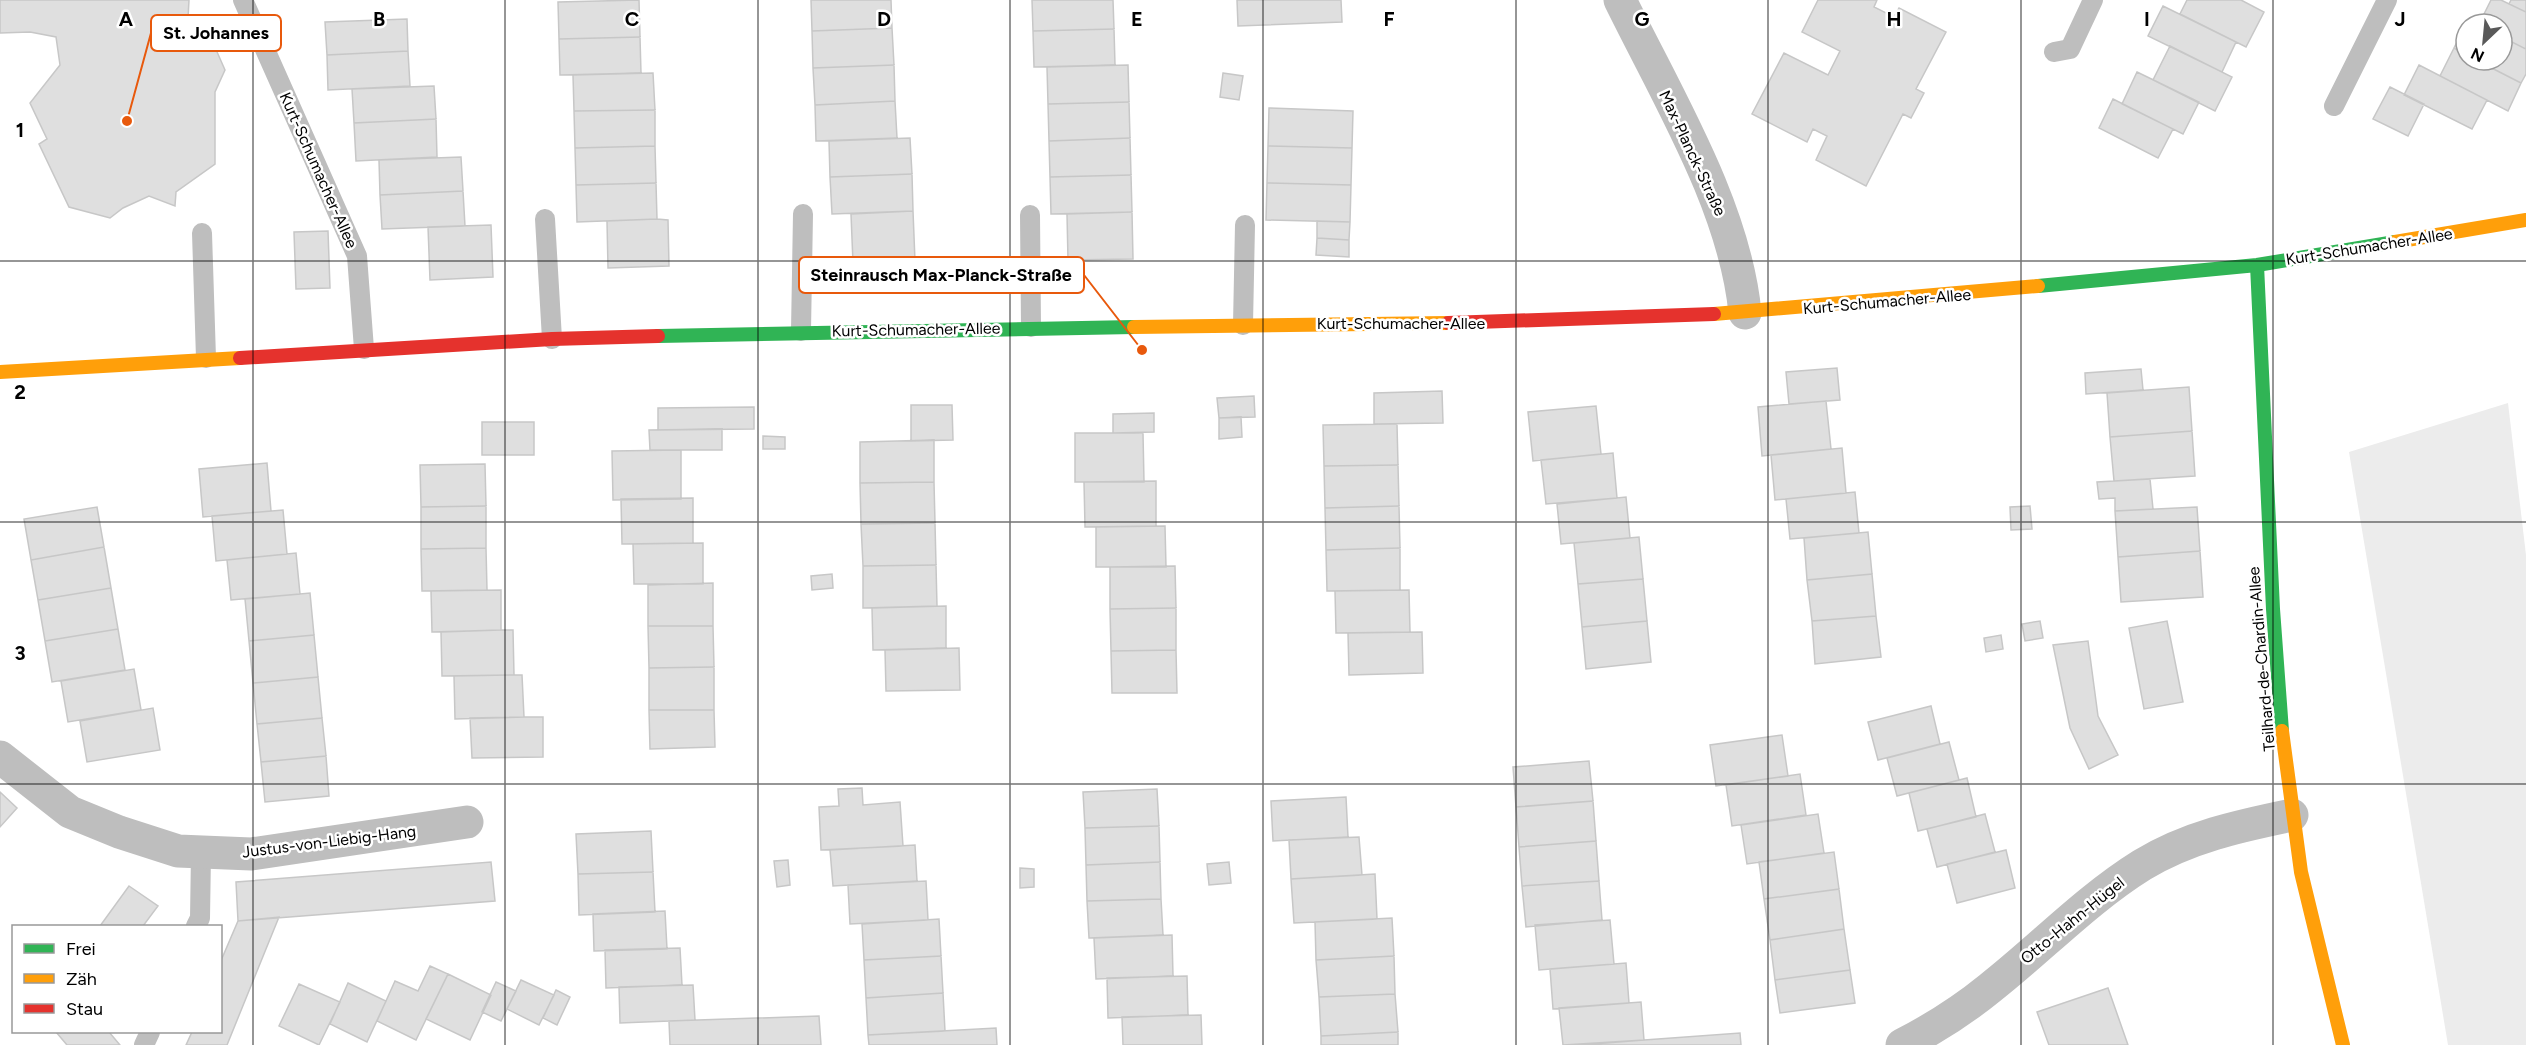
<svg xmlns="http://www.w3.org/2000/svg" width="2526" height="1045" font-family="Figtree,sans-serif">
<rect width="100%" height="100%" fill="#fff"/>
<path fill="#ececec" d="M2508,403L2526,555V1045H2448L2349,452Z"/>
<path fill="#dfdfdf" stroke="#c7c7c7" stroke-width="1.5" d="M0,0H189L187,37L214,45L225,70L215,92V164L176,192L175,206L149,196L123,208L110,218L69,207L39,144L47,139L30,103L60,65L56,37L30,32L0,33Z
M639,0L640,37L559,39L558,2Z
M811,0H891L892,28L812,31Z
M1032,0H1113L1114,29L1033,31Z
M1237,0H1341L1342,22L1238,26Z
M1818,0H1877L1874,7L1894,17L1899,8L1946,32L1916,89L1924,93L1911,118L1903,114L1866,186L1816,160L1827,136L1813,129L1807,142L1752,114L1784,53L1828,75L1840,51L1802,32Z
M2187,0H2241L2264,12L2246,47L2180,14Z
M2491,0H2501L2526,12V49L2502,37V24H2479Z
M2511,0H2526V12L2509,4Z
M2163,6L2236,42L2222,72L2148,36Z
M407,19L408,51L327,55L325,22Z
M2466,24V55L2454,48Z
M892,28L894,65L813,68L812,31Z
M1114,29L1115,65L1034,67L1033,31Z
M640,37L641,73L560,75L559,39Z
M2502,37L2526,49V74L2521,83L2476,60H2502Z
M2170,46L2232,77L2215,111L2153,80Z
M2454,48L2466,55V60H2476L2521,83L2508,111L2440,76Z
M408,51L410,86L328,90L327,55Z
M894,65L895,101L815,105L813,68Z
M1128,65L1129,102L1048,104L1047,67Z
M2419,65L2487,100L2472,129L2404,95Z
M2137,72L2199,102L2183,134L2122,104Z
M653,73L655,110L574,111L573,75Z
M1223,73L1243,76L1239,100L1220,97Z
M434,86L436,119L354,123L352,89Z
M2390,87L2424,104L2408,136L2373,119Z
M2113,99L2173,129L2158,158L2099,128Z
M895,101L897,138L816,141L815,105Z
M1129,102L1130,138L1049,141L1048,104Z
M1269,108L1353,111L1352,148L1268,146Z
M655,110V146L575,148L574,111Z
M436,119L437,157L356,161L354,123Z
M910,138L912,174L830,177L829,141Z
M1130,138L1131,175L1050,177L1049,141Z
M655,146L656,183L576,185L575,148Z
M1268,146L1352,148L1351,185L1267,183Z
M461,157L463,191L380,195L379,160Z
M912,174L913,211L832,214L830,177Z
M1131,175L1132,212L1051,214L1050,177Z
M656,183L657,219L577,222L576,185Z
M1267,183L1351,185L1350,222L1266,220Z
M463,191L465,226L382,229L380,195Z
M913,211L915,261L853,263L851,214Z
M1132,212L1133,259L1068,260L1067,214Z
M657,219L668,220L669,266L608,268L607,221Z
M1317,221L1350,222L1349,240L1317,238Z
M491,225L493,277L430,280L428,227Z
M328,231L330,288L296,289L294,232Z
M1317,238L1349,240V257L1316,255Z
M1837,368L1840,400L1789,404L1786,372Z
M2141,369L2143,390L2086,394L2085,373Z
M2189,387L2192,431L2110,437L2107,393Z
M1442,391L1443,423L1374,424V393Z
M1254,396L1255,417L1219,418L1217,398Z
M1826,401L1831,449L1762,456L1758,407Z
M911,405H952L953,440L911,441Z
M1596,406L1601,454L1533,461L1528,412Z
M754,407V429L658,430V408Z
M1154,413V432L1113,433V414Z
M1241,417L1242,437L1219,439V418Z
M482,422H534V455H482Z
M1397,424L1398,465L1324,466L1323,425Z
M722,429V450H650L649,430Z
M2192,431L2195,476L2114,481L2110,437Z
M1075,433H1143L1144,482H1075Z
M763,436L785,437V449H763Z
M934,440V482L860,483V442Z
M1842,448L1846,493L1775,500L1771,455Z
M681,450V499L613,500L612,451Z
M1613,453L1617,498L1546,504L1541,460Z
M267,463L271,511L203,517L199,469Z
M485,464L486,506L421,507L420,465Z
M1398,465L1399,506L1325,508L1324,466Z
M2150,479L2153,509L2115,511V498L2099,499L2097,482Z
M1156,481V526L1085,527L1084,482Z
M934,482L935,523L861,524L860,483Z
M1855,492L1859,533L1790,539L1786,499Z
M1626,497L1630,538L1561,544L1557,504Z
M693,498V543L622,544L621,499Z
M486,506V548L421,549V507Z
M1399,506L1400,548L1326,550L1325,508Z
M2030,506L2032,529L2011,530L2010,507Z
M97,507L104,547L31,560L24,519Z
M2197,507L2200,551L2118,557L2115,511Z
M283,510L287,554L216,561L212,516Z
M935,523L936,565L863,566L861,524Z
M1165,526L1166,567H1096V527Z
M1868,532L1872,574L1807,580L1804,538Z
M1639,537L1643,579L1578,584L1574,543Z
M703,543V584H634L633,544Z
M104,547L111,588L38,600L31,560Z
M486,548L487,590L422,591L421,549Z
M1400,548V590L1327,591L1326,550Z
M2200,551L2203,597L2121,602L2118,557Z
M296,553L300,594L231,600L227,560Z
M936,565L937,606L863,608V566Z
M1175,566L1176,608L1110,609V567Z
M832,574L833,588L812,590L811,576Z
M1872,574L1876,616L1812,621L1807,580Z
M1643,579L1647,621L1582,627L1578,584Z
M713,583V626H648V585Z
M111,588L118,629L45,641L38,600Z
M501,590V630L432,632L431,591Z
M1409,590L1410,632L1336,633L1335,591Z
M310,593L314,635L249,641L245,599Z
M946,606V648L873,650L872,608Z
M1176,608V650L1111,651L1110,609Z
M1876,616L1881,657L1815,664L1812,621Z
M1647,621L1651,662L1586,669L1582,627Z
M2040,621L2043,638L2025,641L2022,624Z
M2167,621L2183,702L2144,709L2129,628Z
M648,626H713L714,667L649,668Z
M118,629L125,670L52,682L45,641Z
M501,630H513L514,675L442,676L441,632Z
M1422,632L1423,673L1349,675L1348,633Z
M314,635L318,677L253,683L249,641Z
M2001,635L2003,649L1986,652L1984,638Z
M2088,641L2098,716L2118,755L2089,769L2070,728L2053,645Z
M959,648L960,690L886,691L885,650Z
M1176,650L1177,693H1112L1111,651Z
M714,667V710H649V668Z
M134,669L141,710L68,722L61,681Z
M514,675H522L524,717L455,719L454,676Z
M318,677L322,718L257,724L253,683Z
M1931,706L1940,744L1878,760L1868,722Z
M153,708L160,750L87,762L80,721Z
M649,710H714L715,747L650,749Z
M524,717H543V757L472,758L470,718Z
M322,718L326,756L261,762L257,724Z
M1782,735L1788,776L1716,786L1710,745Z
M1949,742L1959,780L1897,796L1887,758Z
M326,756L329,796L265,802L261,762Z
M1589,761L1593,801L1516,807L1513,767Z
M1800,774L1806,815L1732,826L1726,785Z
M1967,778L1976,817L1918,831L1909,793Z
M862,788L863,805L900,802L903,846L821,850L819,807L839,806L838,789Z
M1157,789L1159,826L1085,828L1083,792Z
M0,792L17,808L0,827Z
M1346,797L1348,837L1273,841L1271,801Z
M1593,801L1596,841L1519,847L1516,807Z
M1818,814L1824,853L1747,864L1741,825Z
M1985,814L1995,852L1937,867L1927,829Z
M1159,826L1160,862L1086,865L1085,828Z
M651,831L653,872L578,874L576,834Z
M1359,837L1362,875L1291,879L1289,840Z
M1596,841L1599,881L1522,886L1519,847Z
M915,845L917,881L833,886L830,850Z
M2006,850L2015,888L1957,903L1947,864Z
M1834,852L1839,889L1764,899L1759,862Z
M788,860L790,885L777,887L774,861Z
M491,862L495,901L238,921L236,882Z
M1160,862L1161,899L1087,901L1086,865Z
M1229,862L1231,883L1209,885L1207,864Z
M1020,868L1034,869V887L1020,888Z
M653,872L655,912L579,915L578,874Z
M1375,874L1377,919L1294,923L1291,879Z
M926,881L928,920L850,924L848,885Z
M1599,881L1602,920L1526,927L1522,886Z
M129,886L158,906L143,926H100Z
M1839,889L1844,929L1770,940L1764,899Z
M1161,899L1163,935L1089,938L1087,901Z
M665,911L667,949L594,951L593,914Z
M279,917L227,1045H186L192,1032H220V963L238,921Z
M1392,918L1394,956L1316,960L1315,922Z
M939,919L941,956L864,960L862,924Z
M1610,920L1614,964L1539,970L1535,925Z
M1844,929L1850,970L1775,980L1770,940Z
M1172,935L1173,976L1096,979L1094,938Z
M680,948L682,985L606,988L605,950Z
M941,956L943,993L866,998L864,960Z
M1394,956L1395,994L1319,997L1316,960Z
M1626,963L1629,1003L1553,1009L1550,969Z
M430,966L448,974L416,1040L377,1021L395,981L418,991Z
M1850,970L1855,1003L1780,1013L1775,980Z
M448,974L491,995L470,1040L426,1019Z
M1187,976L1188,1015L1108,1018L1107,978Z
M521,980L554,995L539,1025L507,1009Z
M496,982L516,991L501,1021L482,1012Z
M348,983L386,1001L367,1042L330,1024Z
M299,984L340,1002L319,1045L279,1026Z
M693,985L695,1020L620,1023L619,987Z
M2108,988L2128,1045H2049L2037,1012Z
M556,990L570,997L557,1025L543,1018Z
M943,993L945,1031L868,1035L866,998Z
M1395,994L1398,1032L1321,1036L1319,997Z
M1641,1002L1644,1040L1563,1045L1559,1008Z
M1201,1015L1202,1045H1123L1122,1017Z
M819,1016L821,1045H670L669,1021Z
M996,1028L997,1045H869L868,1035Z
M56,1032H109L120,1045H67Z
M1398,1032V1045H1321V1036Z
M1740,1033L1741,1045H1581L1644,1040Z"/>
<g fill="none" stroke-linecap="round" stroke-linejoin="round">
<path stroke="#bebebe" stroke-width="20" d="M243,0L357,256L364,349
M2054,52L2070,49L2093,0
M2334,106L2387,0
M1030,215L1031,327
M545,219L552,339
M202,233L206,358
M1243,325L1245,225
M801,331L803,214
M196,926L200,918L201,853
M144,1045L150,1032"/>
<path stroke="#bebebe" stroke-width="33" d="M1620,0C1667,96 1735,207 1745,313
M0,757L70,812L119,832L178,851L251,854L467,822
M1902,1045C1933,1029 1963,1010 1990,988C2041,948 2086,900 2142,865C2188,837 2239,826 2292,815"/>
<path stroke="#30b455" stroke-width="14" d="M2257,265L2273,609L2282,731
M2038,286L2257,265L2395,242
M658,336L1134,327"/>
<path stroke="#ff9f0a" stroke-width="14" d="M2395,242L2526,220
M1714,314L2038,286
M1134,327L1448,323
M0,372L240,358
M2282,731L2301,872L2343,1045"/>
<path stroke="#e5322d" stroke-width="14" d="M1448,323L1714,314
M240,358L552,339L658,336"/>
</g>
<path fill="none" stroke="#000" stroke-width="1.5" stroke-opacity="0.55" d="M253,0V1045M505,0V1045M758,0V1045M1010,0V1045M1263,0V1045M1516,0V1045M1768,0V1045M2021,0V1045M2273,0V1045M0,261H2526M0,522H2526M0,784H2526"/>
<g text-anchor="middle" stroke-width="5" stroke-linejoin="round" paint-order="stroke">
<g font-size="16" fill="#000" stroke="#fff">
<text transform="translate(1693 153) rotate(65)" y="6">Max-Planck-Straße</text>
<text transform="translate(319 170) rotate(66)" y="6">Kurt-Schumacher-Allee</text>
<text transform="translate(2369 246) rotate(-9)" y="6">Kurt-Schumacher-Allee</text>
<text transform="translate(1887 301) rotate(-5)" y="6">Kurt-Schumacher-Allee</text>
<text x="1401" y="329">Kurt-Schumacher-Allee</text>
<text transform="translate(916 329) rotate(-1)" y="6">Kurt-Schumacher-Allee</text>
<text transform="translate(2261 659) rotate(-95)" y="6">Teilhard-de-Chardin-Allee</text>
<text transform="translate(329 841) rotate(-7)" y="6">Justus-von-Liebig-Hang</text>
<text transform="translate(2072 920) rotate(-39)" y="6">Otto-Hahn-Hügel</text>
</g>
</g>
<g font-size="20" text-anchor="middle" font-weight="bold" fill="#000" stroke="#fff" stroke-width="5" stroke-linejoin="round" paint-order="stroke">
<text x="126" y="26">A</text>
<text x="379" y="26">B</text>
<text x="632" y="26">C</text>
<text x="884" y="26">D</text>
<text x="1137" y="26">E</text>
<text x="1389" y="26">F</text>
<text x="1642" y="26">G</text>
<text x="1894" y="26">H</text>
<text x="2147" y="26">I</text>
<text x="2400" y="26">J</text>
<text x="20" y="137">1</text>
<text x="20" y="399">2</text>
<text x="20" y="660">3</text>
</g>
<path fill="none" stroke="#e8590c" stroke-width="2" d="M127 121L151 33M1142 350L1084 275"/>
<g fill="#e8590c" stroke="#fff" stroke-width="2">
<circle cx="127" cy="121" r="6"/>
<circle cx="1142" cy="350" r="6"/>
</g>
<g fill="#fff" stroke="#e8590c" stroke-width="2">
<rect x="151" y="15" width="130" height="36" rx="6"/>
<rect x="799" y="257" width="285" height="36" rx="6"/>
</g>
<g font-size="18" text-anchor="middle" font-weight="bold" fill="#000">
<text x="216" y="39">St. Johannes</text>
<text x="941" y="281">Steinrausch Max-Planck-Straße</text>
</g>
<rect x="12" y="925" width="210" height="108" fill="#ffffff" stroke="#999999" stroke-width="1.5"/>
<rect x="24" y="944" width="30" height="9" fill="#30b455" stroke="#999999" stroke-width="1.5"/>
<text x="66" y="955" font-size="18" fill="#000000">Frei</text>
<rect x="24" y="974" width="30" height="9" fill="#ff9f0a" stroke="#999999" stroke-width="1.5"/>
<text x="66" y="985" font-size="18" fill="#000000">Zäh</text>
<rect x="24" y="1004" width="30" height="9" fill="#e5322d" stroke="#999999" stroke-width="1.5"/>
<text x="66" y="1015" font-size="18" fill="#000000">Stau</text>
<g transform="translate(2484 42) rotate(206)"><circle r="28" fill="#ffffff" stroke="#999999" stroke-width="1.5"/>
<path d="M0-4.5L10 22L0 15L-10 22Z" fill="#595959"/>
<text y="-9" font-size="16" font-weight="bold" text-anchor="middle" fill="#000000">N</text>
</g>
</svg>
